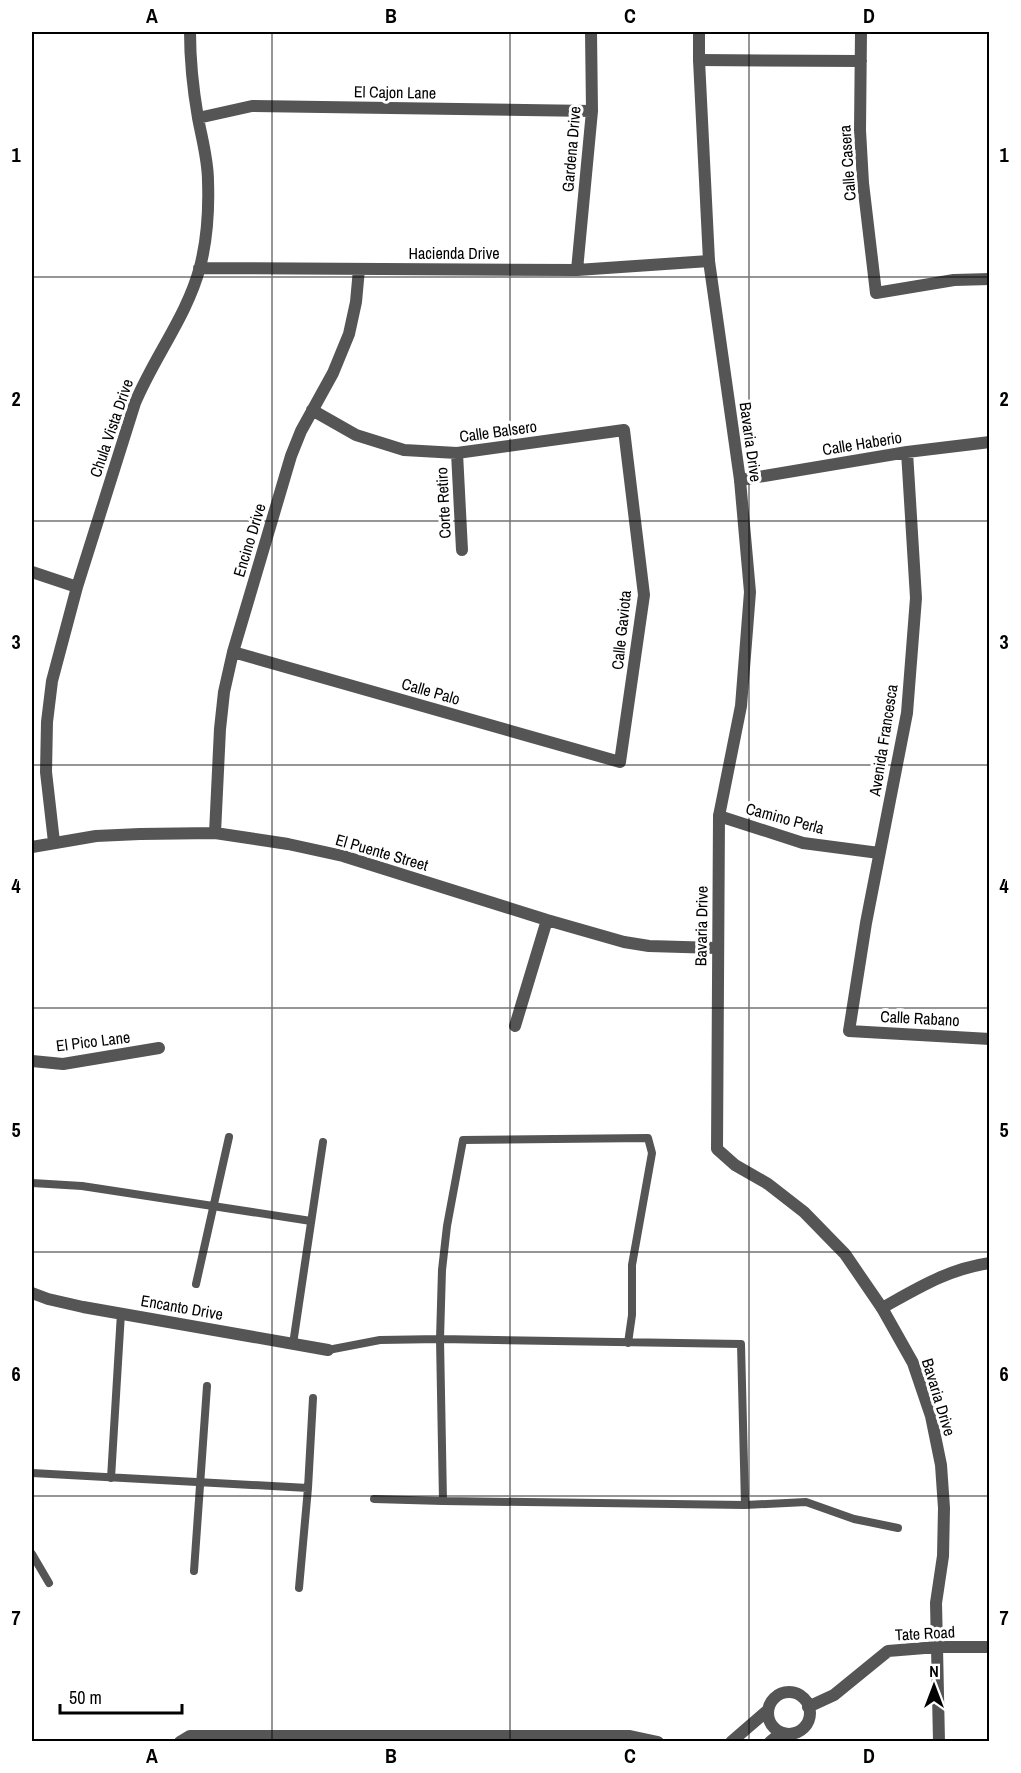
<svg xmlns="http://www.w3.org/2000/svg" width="1021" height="1773" font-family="'Archivo Narrow',sans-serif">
<rect width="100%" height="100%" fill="#fff"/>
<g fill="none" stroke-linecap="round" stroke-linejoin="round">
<path stroke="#555" stroke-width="8" d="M32,1183L82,1186L311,1221
M196,1284L229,1137
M628,1343L632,1315V1265L652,1153L648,1138L463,1140L447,1226L442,1270L440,1339L443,1501L745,1505L806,1502L854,1519L898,1528
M293,1344L323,1142
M328,1350L380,1340L440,1339L741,1344L745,1505
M32,1473L308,1488
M111,1478L121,1313
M374,1499L443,1501
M32,1554L49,1583
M194,1571L207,1386
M299,1588L308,1488L313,1398"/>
<path stroke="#555" stroke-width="12" d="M861,32L860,130L863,183L876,293L954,280L990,279
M699,60L861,61
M198,118L252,106L592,111
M199,268L577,270L709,261
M577,270L592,111L591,32
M907,452L916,598L907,713L866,923L849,1031L990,1039
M457,453L462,550
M740,480L907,452L990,442
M32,572L77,587
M233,652L620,762L644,595L624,430L457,453L404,450L356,435L312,410
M719,816L803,843L879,853
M215,833L220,729L224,692L233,652L291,456L301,431L333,373L349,334L356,302L359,269
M54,842L46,772L47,722L52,681L77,587L135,403C154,357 187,316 200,267C207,240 209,209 208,181C208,160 202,139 198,118C193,89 190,60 190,32
M32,847L96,836L140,834L215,833L288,844L343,856L547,920L624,942L649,946L717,948
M515,1026L547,920
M32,1061L63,1064L159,1048
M32,1293L48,1299L83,1307L328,1350
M882,1308C918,1288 948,1269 990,1263
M768 1713a21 21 0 1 1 42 0a21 21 0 1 1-42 0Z
M808,1707L834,1695L888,1651L937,1647L939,1742
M180,1742L190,1736H630L658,1742
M731,1742L768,1710
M770,1742L781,1733"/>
<path stroke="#555" stroke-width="12" d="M699,32V60L709,261L740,480L750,592L741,706L719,816L717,1149L735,1165L768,1184L804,1212L845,1254L882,1308L913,1363L931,1416L941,1465L944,1508L943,1556L936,1603L937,1647H990"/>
</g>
<path fill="none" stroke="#000" stroke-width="1.5" stroke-opacity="0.55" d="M272,32V1742M510,32V1742M749,32V1742M32,277H990M32,521H990M32,765H990M32,1008H990M32,1252H990M32,1496H990"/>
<g text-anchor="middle" stroke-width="6" stroke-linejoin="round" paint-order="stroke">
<g font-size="16" fill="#000" stroke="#fff">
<text transform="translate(395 92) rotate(1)" y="6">El Cajon Lane</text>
<text transform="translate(571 149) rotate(-85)" y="6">Gardena Drive</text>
<text transform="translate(847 163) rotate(-94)" y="6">Calle Casera</text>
<text x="454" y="259">Hacienda Drive</text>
<text transform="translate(111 428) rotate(-71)" y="6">Chula Vista Drive</text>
<text transform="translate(498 431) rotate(-8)" y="6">Calle Balsero</text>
<text transform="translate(751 442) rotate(82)" y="6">Bavaria Drive</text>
<text transform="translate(862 443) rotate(-9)" y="6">Calle Haberio</text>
<text transform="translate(443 503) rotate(-93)" y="6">Corte Retiro</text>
<text transform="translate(249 540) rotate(-73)" y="6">Encino Drive</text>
<text transform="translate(621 630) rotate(-84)" y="6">Calle Gaviota</text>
<text transform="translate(431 691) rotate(16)" y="6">Calle Palo</text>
<text transform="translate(883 740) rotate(-81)" y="6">Avenida Francesca</text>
<text transform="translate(785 818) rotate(15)" y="6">Camino Perla</text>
<text transform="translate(382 852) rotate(16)" y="6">El Puente Street</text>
<text transform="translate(701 926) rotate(-89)" y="6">Bavaria Drive</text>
<text transform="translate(920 1018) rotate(3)" y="6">Calle Rabano</text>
<text transform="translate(93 1041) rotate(-7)" y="6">El Pico Lane</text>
<text transform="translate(182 1307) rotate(10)" y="6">Encanto Drive</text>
<text transform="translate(939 1397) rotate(73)" y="6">Bavaria Drive</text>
<text transform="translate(925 1633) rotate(-3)" y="6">Tate Road</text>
</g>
</g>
<rect width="1021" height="1773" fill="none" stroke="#ffffff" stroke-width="66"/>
<g transform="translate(934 1686)" stroke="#ffffff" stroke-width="4.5" paint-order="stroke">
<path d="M0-4.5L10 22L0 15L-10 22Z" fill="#000000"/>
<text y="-9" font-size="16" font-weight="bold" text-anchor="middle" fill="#000000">N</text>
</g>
<path d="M60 1704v9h122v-9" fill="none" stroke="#000000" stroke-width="3"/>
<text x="69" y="1704" font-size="18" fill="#000000" stroke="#ffffff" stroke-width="4.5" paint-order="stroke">50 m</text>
<rect x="33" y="33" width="955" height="1707" fill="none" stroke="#000" stroke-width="2"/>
<g font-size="20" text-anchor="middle" font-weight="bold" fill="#000">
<text x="152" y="23">A</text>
<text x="391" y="23">B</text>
<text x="630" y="23">C</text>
<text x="869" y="23">D</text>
<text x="16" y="162">1</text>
<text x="1004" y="162">1</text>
<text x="16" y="406">2</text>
<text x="1004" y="406">2</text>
<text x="16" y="649">3</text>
<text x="1004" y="649">3</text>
<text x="16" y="893">4</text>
<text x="1004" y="893">4</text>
<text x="16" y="1137">5</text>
<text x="1004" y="1137">5</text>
<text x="16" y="1381">6</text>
<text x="1004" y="1381">6</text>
<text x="16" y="1625">7</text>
<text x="1004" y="1625">7</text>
<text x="152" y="1763">A</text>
<text x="391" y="1763">B</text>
<text x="630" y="1763">C</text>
<text x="869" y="1763">D</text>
</g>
</svg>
